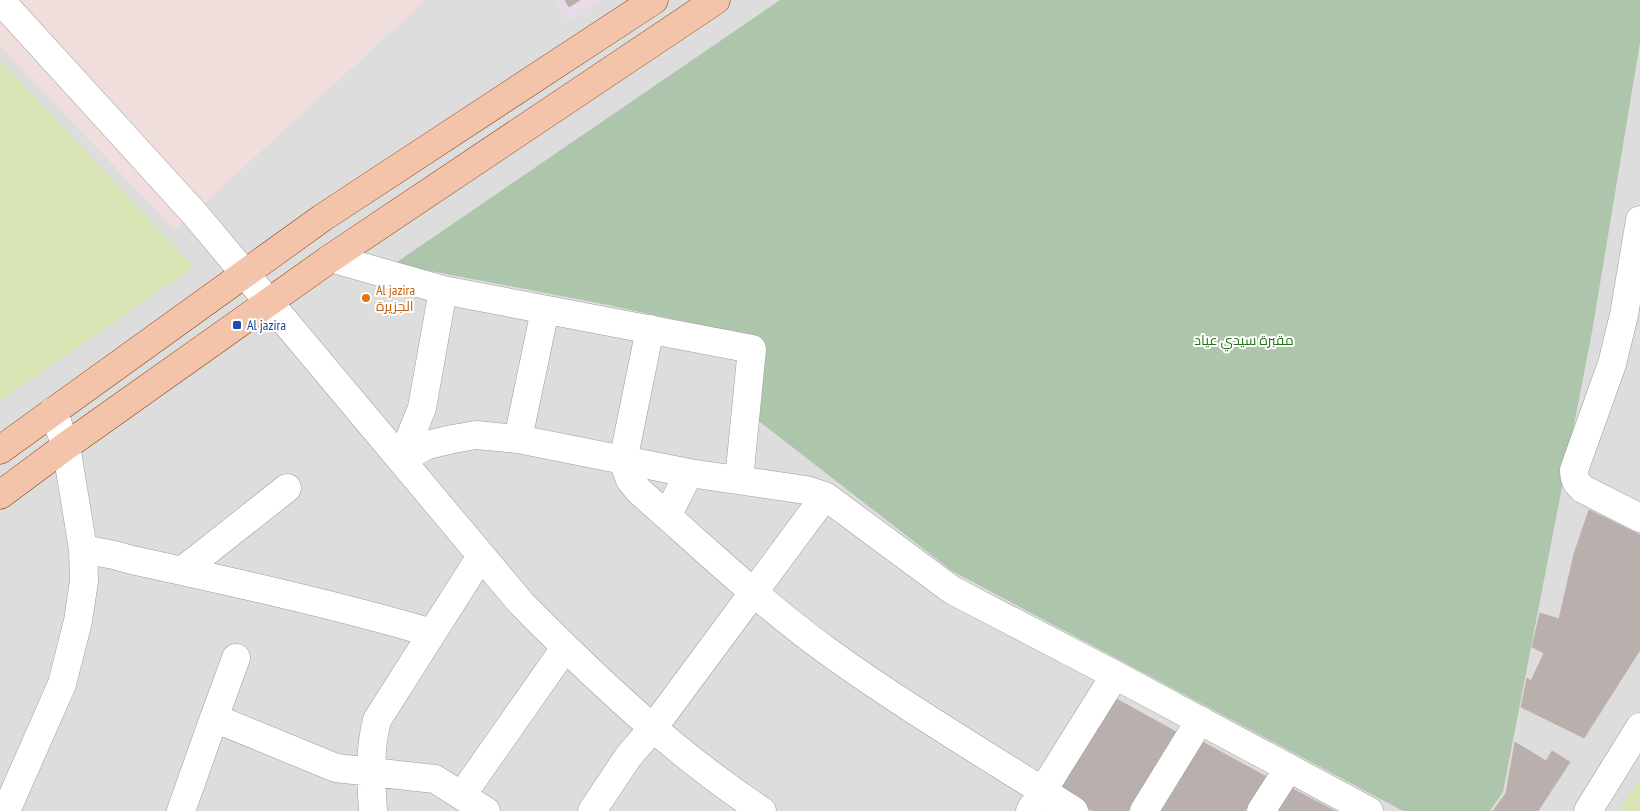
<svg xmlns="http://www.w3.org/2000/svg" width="1640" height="811" font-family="'PT Sans Narrow',Cairo,sans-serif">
<rect width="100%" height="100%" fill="#f0ebe8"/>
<path fill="#deddde" d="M0,0H1640V811H0Z"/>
<path fill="#e8dbe8" d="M554,0H601L568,22Z"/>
<path fill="#f0dedd" d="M0,0H426L175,230L0,46Z"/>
<path fill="#d7e4b4" d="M0,60L194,267L0,401Z
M1640,779V811H1618Z"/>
<path fill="#adc6ab" d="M780,0H1640V43L1592,332L1503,792L1490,811H1403L952,571L755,418L763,339L608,305L394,264Z"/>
<path fill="#b9b0ae" stroke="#c0b0ac" d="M565,0H580L569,7Z
M1589,510L1640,535V650L1584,738L1521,707L1527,678L1531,681L1544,653L1532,647L1540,613L1559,619L1574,554Z
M1113,697L1180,734L1128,811H1093L1056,788Z
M1201,741L1267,777L1245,811H1157Z
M1515,742L1546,761L1552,751L1570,762L1538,811H1493L1506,793Z
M1289,787L1335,811H1274Z"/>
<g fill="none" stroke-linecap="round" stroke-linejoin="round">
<g stroke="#9d9d9d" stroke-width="29">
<path id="minor" d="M0,0L194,213L521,603C595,678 674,753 762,811
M1640,220L1624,315L1612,364L1574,470C1574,479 1576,483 1583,489L1640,518
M331,258L443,290L752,349L739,480
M650,329L623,461L630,480L639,491C702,546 762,604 830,653C908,709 993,759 1074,811
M53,411L66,446L83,549L114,555L132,560C233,582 333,604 432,633
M518,439L545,310
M401,460L427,445L453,439L476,435L518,439L689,473L806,490L825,496L952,590L1115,675L1369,811
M401,460L422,408L443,290
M667,516L689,473
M182,571L287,488
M214,718L236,658
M462,795L565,648
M6,811L62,684L78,621L84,581L83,549
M181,811L214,718L336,768L435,779L486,811
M373,811C371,780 369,751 377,720L481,556
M592,811L628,757L653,728L825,496
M1030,811L1115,675
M1144,811L1200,720
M1261,811L1288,769
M1588,811L1640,727"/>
</g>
<g stroke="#8d4710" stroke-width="29">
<path id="major" d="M0,450L322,218L654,0
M0,495L66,446L331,258L716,0"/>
</g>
<use href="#minor" stroke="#fff" stroke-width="28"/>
<use href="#major" stroke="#f3c3aa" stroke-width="28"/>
</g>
<circle fill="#e8710a" stroke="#fff" stroke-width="2" cx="366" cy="298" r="5"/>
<rect fill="#1a4fb4" stroke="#fff" stroke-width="2" x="232" y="320" width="10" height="10" rx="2.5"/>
<g text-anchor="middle" stroke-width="4" stroke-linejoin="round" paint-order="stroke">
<g font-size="14" fill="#c56008" stroke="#fff" text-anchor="start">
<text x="376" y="295">Al jazira<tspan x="376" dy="16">الجزيرة</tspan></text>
</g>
<g font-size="14" fill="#164399" stroke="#fff" text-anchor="start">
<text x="247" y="330">Al jazira</text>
</g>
<g font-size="14" fill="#257518" stroke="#fff">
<text x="1244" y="345">مقبرة سيدي عياد</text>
</g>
</g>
</svg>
